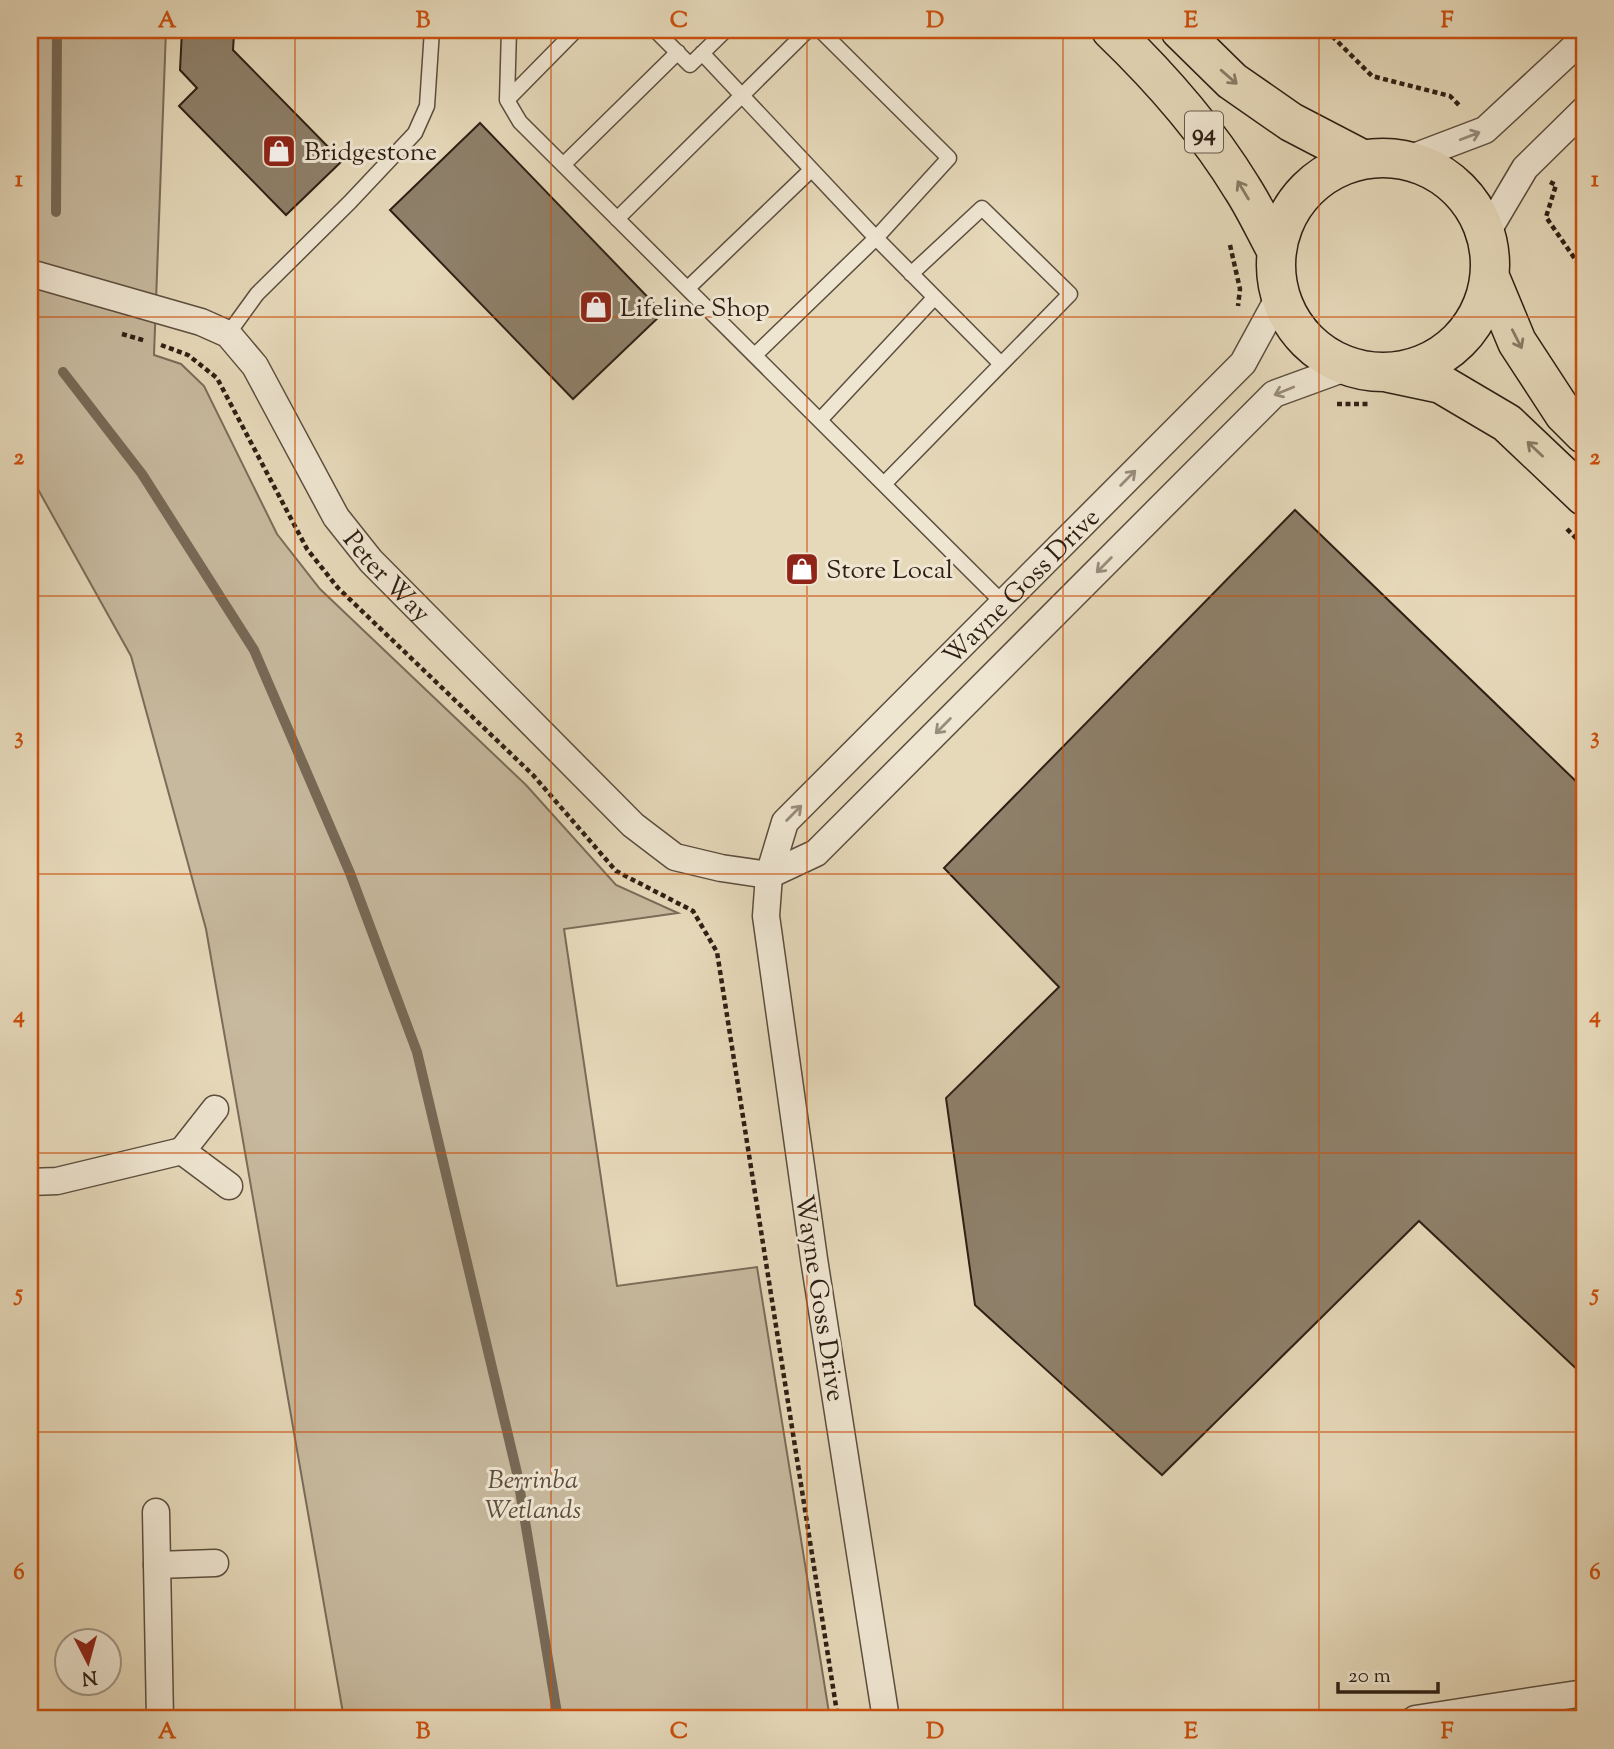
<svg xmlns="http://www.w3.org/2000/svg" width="1614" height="1749" font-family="'Sorts Mill Goudy',serif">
<rect width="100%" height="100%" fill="#e6d9ba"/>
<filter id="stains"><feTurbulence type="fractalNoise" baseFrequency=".00286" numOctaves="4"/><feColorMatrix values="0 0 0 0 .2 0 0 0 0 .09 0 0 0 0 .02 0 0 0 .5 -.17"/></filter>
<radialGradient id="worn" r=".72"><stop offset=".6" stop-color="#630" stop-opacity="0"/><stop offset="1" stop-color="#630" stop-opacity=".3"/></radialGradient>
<path fill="#c7b99e" stroke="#7a6c59" stroke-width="2" d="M30,30H166L154,355L181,364L204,386L277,534L320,589L526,785L616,885L678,913L564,929L617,1286L757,1267L830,1719H344L206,929L131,656L30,475Z"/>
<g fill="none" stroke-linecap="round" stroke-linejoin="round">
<path stroke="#776956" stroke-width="10" d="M56,212L57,30
M63,372L142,474L254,650L350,873L417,1052L517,1473L558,1719"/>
</g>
<path fill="#8e806a" stroke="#2e1f14" stroke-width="2" d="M182,30H259V35L234,34L233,50L342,161L286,215L179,106L197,88L180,70Z
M480,123L663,313L573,399L390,210Z
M1295,510L1584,789V1376L1419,1221L1162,1475L975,1305L946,1098L1059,987L944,868Z"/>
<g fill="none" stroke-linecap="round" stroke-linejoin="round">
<g stroke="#5c4e3e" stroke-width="17">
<path id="lane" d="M509,30L507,100L520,122L1003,603
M655,30L690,65L726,30
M702,53L876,238L1001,364
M507,100L576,30
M563,165L678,52
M617,219L808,30
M688,288L811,170
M228,334L257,294L350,202L415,133L427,106L432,30
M755,355L876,238L949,158L820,30
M820,420L934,298
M884,484L1070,294L982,208L911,274"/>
</g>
<g stroke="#5c4e3e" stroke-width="29">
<g id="street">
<path d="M1406,160L1485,130L1584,38"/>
<path d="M1486,234L1525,168L1584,110"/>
<path id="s1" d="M30,273L201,322L228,334L255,366L336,517L371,561L633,825L675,857L721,868L769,875"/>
<path d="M769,875L816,853L1274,394L1348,367"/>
<path d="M215,1109L182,1151L229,1186"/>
<path d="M30,1182L57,1181L182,1151"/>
<path d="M156,1512L160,1719"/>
<path d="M157,1565L215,1563"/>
<path id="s2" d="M886,1719L814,1259L766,916L769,875L785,822L1243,363L1279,297"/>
<path d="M1415,1719L1584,1693"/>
</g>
</g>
<g stroke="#2e1f14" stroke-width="41">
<path id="primary" d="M1111,30C1161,78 1206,129 1242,188C1255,208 1265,230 1276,250
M1180,30L1232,81L1291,122L1362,159
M1276 265a107 107 0 1 1 214 0a107 107 0 1 1-214 0Z
M1490,277L1517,342L1564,414L1584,434
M1389,373L1441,384L1507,423L1584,496"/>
</g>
<path stroke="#2e1f14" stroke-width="4.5" stroke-dasharray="5 3.5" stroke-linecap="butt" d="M1067,30L1074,37
M1326,30L1372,76L1450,96L1461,107
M1550,182L1556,185L1546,217L1584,272
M1230,245L1240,289L1238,306
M122,334L146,341
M161,345L188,355L217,378L307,549L338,588L533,775L616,871L693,911L717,952L838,1719
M1337,404H1370
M1567,529L1584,546"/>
<use href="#lane" stroke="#efe6d2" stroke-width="14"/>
<use href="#street" stroke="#efe6d2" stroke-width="26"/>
<use href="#primary" stroke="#e6d9ba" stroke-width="38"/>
</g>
<defs><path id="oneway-shaft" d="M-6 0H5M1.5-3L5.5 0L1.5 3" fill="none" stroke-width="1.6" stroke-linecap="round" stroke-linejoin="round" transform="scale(1.75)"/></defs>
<g stroke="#8a7c67">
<use href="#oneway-shaft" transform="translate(1229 77) rotate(41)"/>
<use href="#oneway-shaft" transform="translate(1243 190) rotate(-121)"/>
<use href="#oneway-shaft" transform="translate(1517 339) rotate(63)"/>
<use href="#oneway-shaft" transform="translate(1535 449) rotate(-137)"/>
</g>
<g stroke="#988c7c">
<use href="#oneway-shaft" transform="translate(1470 136) rotate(-21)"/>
<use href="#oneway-shaft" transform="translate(1284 391) rotate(158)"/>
<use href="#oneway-shaft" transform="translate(1128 478) rotate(-45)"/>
<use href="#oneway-shaft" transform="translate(1104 565) rotate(135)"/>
<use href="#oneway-shaft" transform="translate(943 726) rotate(135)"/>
<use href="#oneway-shaft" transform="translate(794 813) rotate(-45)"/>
</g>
<path fill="none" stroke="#cc500d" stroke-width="2" stroke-opacity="0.55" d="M295,30V1719M551,30V1719M807,30V1719M1063,30V1719M1319,30V1719M30,317H1584M30,596H1584M30,874H1584M30,1153H1584M30,1432H1584"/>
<defs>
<g id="shop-square" transform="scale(1.75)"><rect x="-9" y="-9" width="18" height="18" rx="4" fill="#8f2418" stroke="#efe6d2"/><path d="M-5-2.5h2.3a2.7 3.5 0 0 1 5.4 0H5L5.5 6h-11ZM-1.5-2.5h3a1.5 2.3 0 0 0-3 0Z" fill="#fff"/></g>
</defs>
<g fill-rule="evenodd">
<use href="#shop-square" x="279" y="151"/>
<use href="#shop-square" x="596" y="307"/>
<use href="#shop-square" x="802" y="569"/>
</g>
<g text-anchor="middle" stroke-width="6" stroke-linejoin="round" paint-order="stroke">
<rect fill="#efe6d2" stroke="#685b4d" stroke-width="2" x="1185" y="111.5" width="38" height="41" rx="5"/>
<g font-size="24" font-weight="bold" fill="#2e1f14">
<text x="1204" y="140">94</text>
</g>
<g font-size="26" fill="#2e1f14" stroke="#efe6d2" text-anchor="start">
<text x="304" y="160">Bridgestone</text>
<text x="620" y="316">Lifeline Shop</text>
<text x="826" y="578">Store Local</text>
</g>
<g font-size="26" fill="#2e1f14" stroke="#efe6d2">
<text dy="9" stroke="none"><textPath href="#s1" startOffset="499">Peter Way</textPath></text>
<text dy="9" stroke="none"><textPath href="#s2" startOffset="1242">Wayne Goss Drive</textPath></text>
<text transform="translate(821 1298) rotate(81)" y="9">Wayne Goss Drive</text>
</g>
<g font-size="26" font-style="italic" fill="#5c4d3d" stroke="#efe6d2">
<text x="533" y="1488">Berrinba<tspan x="533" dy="30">Wetlands</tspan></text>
</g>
</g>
<rect width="1614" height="1749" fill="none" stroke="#e6d9ba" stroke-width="77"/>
<g transform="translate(88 1662) rotate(174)"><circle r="33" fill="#efe6d2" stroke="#a29686" stroke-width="2"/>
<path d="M0-5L12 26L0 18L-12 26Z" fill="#8f2418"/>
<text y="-10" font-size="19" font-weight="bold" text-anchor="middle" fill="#2e1f14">N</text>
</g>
<path d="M1338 1682v10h100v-10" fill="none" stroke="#2e1f14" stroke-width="3.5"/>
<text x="1348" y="1682" font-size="21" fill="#2e1f14" stroke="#efe6d2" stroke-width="5" paint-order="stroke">20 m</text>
<rect x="38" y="38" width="1538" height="1672" fill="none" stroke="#cc500d" stroke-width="2.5"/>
<g font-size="23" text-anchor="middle" font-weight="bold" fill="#cc500d">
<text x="167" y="27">A</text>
<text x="423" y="27">B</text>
<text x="679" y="27">C</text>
<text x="935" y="27">D</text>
<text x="1191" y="27">E</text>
<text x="1447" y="27">F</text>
<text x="19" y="186">1</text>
<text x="1595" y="186">1</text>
<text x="19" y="464">2</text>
<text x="1595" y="464">2</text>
<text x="19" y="743">3</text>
<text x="1595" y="743">3</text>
<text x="19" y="1022">4</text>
<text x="1595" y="1022">4</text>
<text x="19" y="1300">5</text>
<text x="1595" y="1300">5</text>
<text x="19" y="1579">6</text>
<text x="1595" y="1579">6</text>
<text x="167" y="1738">A</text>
<text x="423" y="1738">B</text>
<text x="679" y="1738">C</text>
<text x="935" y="1738">D</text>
<text x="1191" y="1738">E</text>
<text x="1447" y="1738">F</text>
</g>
<rect width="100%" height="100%" filter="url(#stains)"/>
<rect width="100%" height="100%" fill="url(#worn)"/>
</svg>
